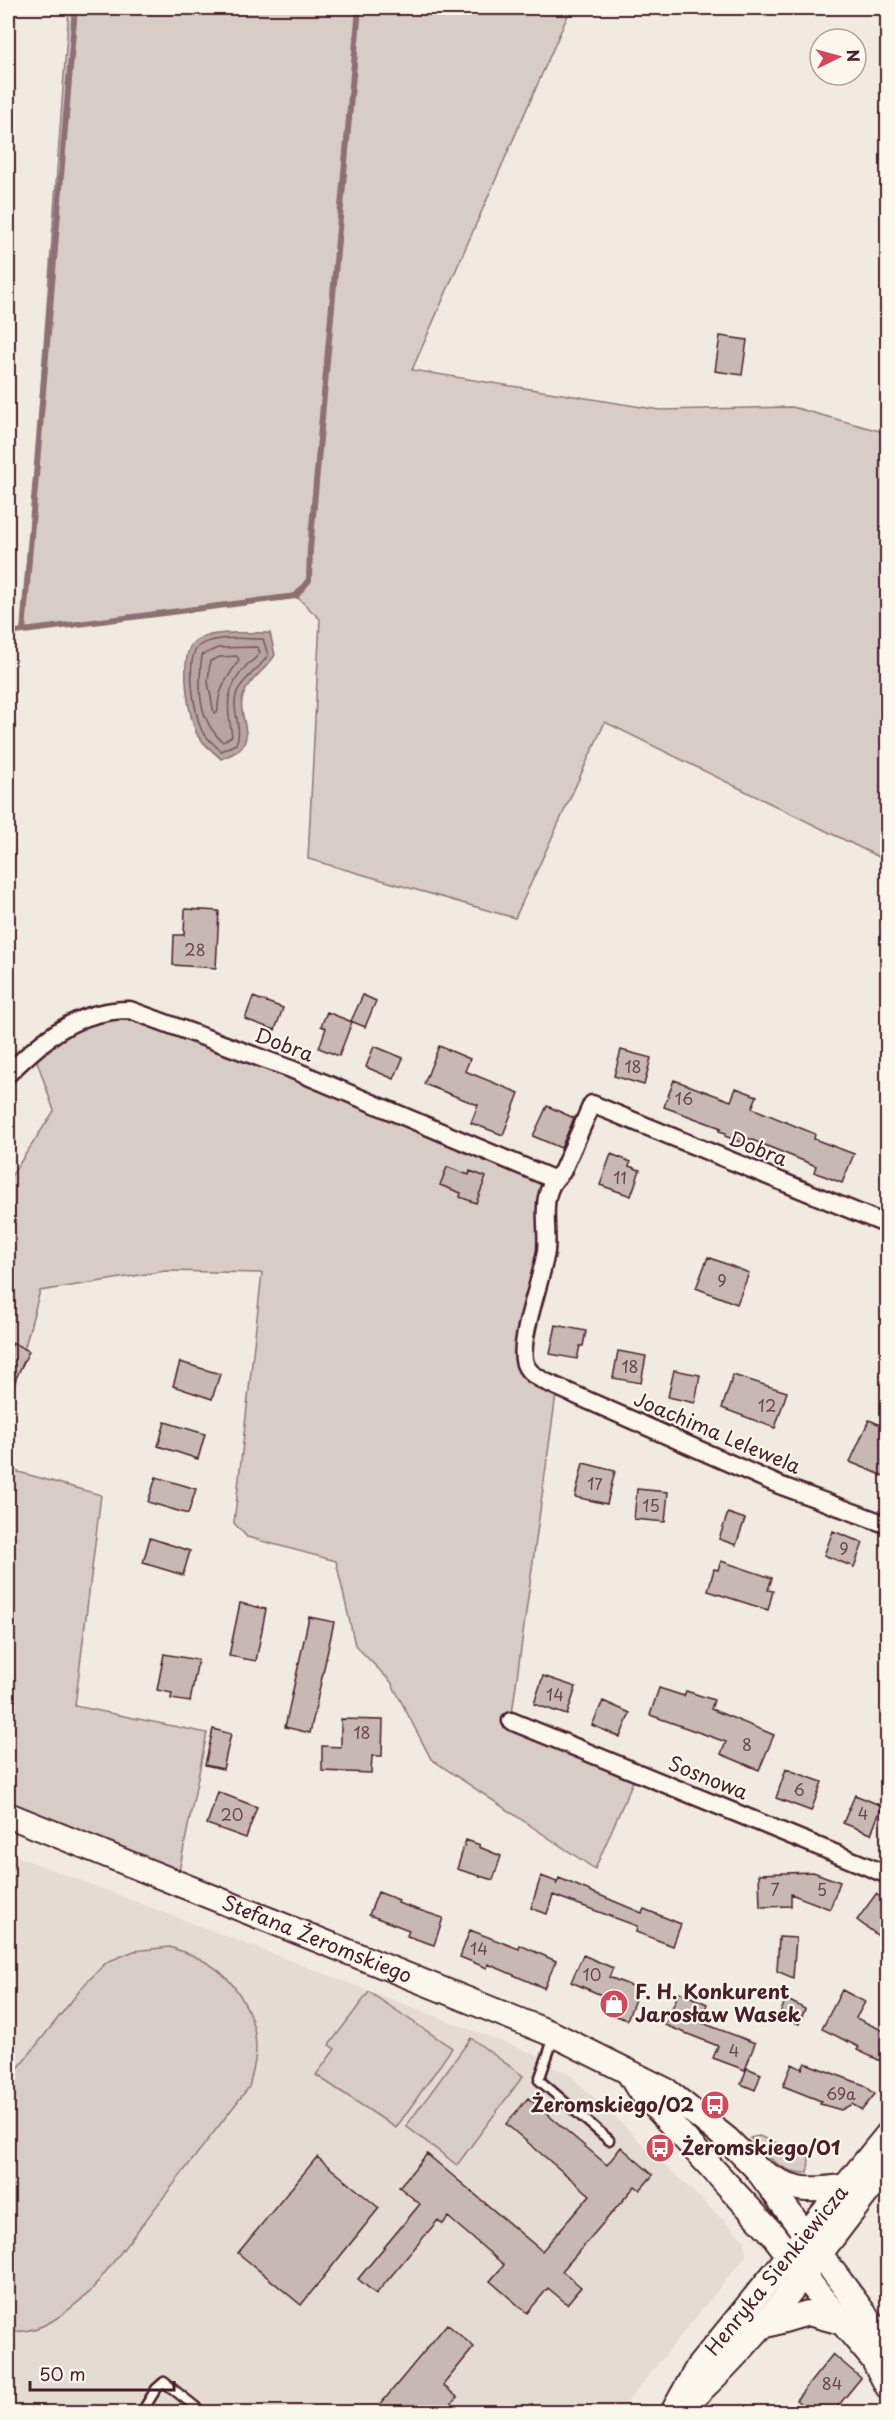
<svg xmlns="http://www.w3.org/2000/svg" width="895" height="2420" font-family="'Playpen Sans',sans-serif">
<rect width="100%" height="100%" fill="#f0eae0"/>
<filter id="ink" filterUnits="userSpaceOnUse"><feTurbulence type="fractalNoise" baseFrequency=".0167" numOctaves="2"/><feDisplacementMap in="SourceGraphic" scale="12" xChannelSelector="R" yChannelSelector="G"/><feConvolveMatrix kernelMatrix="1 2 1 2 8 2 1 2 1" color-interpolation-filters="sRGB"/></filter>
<g filter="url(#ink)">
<path fill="#e4dbd2" d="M8,1853L540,2056L544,2066L567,2072L745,2241L746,2255L619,2412H11L8,2409Z"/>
<path fill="#d8ccc6" stroke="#917678" stroke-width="1.5" d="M69,8H571L412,370L660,410L792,407L887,433V861L605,722L515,918L308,859L320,619L296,596L23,631Z
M130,1010L553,1179L524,1361L557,1387L511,1721L637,1772L595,1869L431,1759L391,1682L355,1645L336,1561L247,1537L234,1523L262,1273L165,1271L40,1291L8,1409V1181L54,1111L33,1049L53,1034Z
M8,1469L101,1495L75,1706L207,1733L177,1881L8,1815Z
M170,1947C180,1951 191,1954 200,1959C236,1976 261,2020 255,2060C254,2069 251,2078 249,2087L90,2292C67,2312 40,2336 8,2331V2081L85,1984L107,1962L134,1951Z
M369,1992L452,2048L396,2128L316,2075L335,2049L329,2045Z
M471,2038L523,2076L457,2165L406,2126Z
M759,2136L809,2156L808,2173C781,2174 768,2156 750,2138Z"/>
<path fill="#b8a4a2" stroke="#8c6f72" stroke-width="1.5" d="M270,633L275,655C266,670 249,679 243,696C237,712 253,733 242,747C238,753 227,756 221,759C214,752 203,744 198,736C188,719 178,653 195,641C211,630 250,633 270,633Z"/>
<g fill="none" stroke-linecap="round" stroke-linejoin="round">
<path stroke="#76545b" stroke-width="1.5" d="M263,639L268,655C260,669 244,677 237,692C230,710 244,728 236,744L221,751C215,745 206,738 202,731C195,717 184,657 199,646C215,635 245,639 263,639Z
M257,647L260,652C258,658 252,660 247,665C224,690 227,706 232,736L223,742C197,719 198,687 202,655L218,648Z
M237,656L239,660C228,677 217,690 218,711L214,713L208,682L210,661L220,657Z"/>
<path stroke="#8c6f72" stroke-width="6" d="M23,631L75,8
M8,633L296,596L309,580L310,549L359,8"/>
</g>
<path fill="#c8b8b3" stroke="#4a1f2b" stroke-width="1.5" d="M720,336L747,340L742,375L715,371Z
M185,909L219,911L216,968L173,965L174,935H184Z
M363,995L376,1001L365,1027L351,1021Z
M253,997L283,1008L275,1030L245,1019Z
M327,1012L352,1022L339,1056L319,1048L326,1028L321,1026Z
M374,1046L403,1058L394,1079L366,1067Z
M439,1046L470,1059L465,1071L519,1093L503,1135L471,1123L478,1105L424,1084Z
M621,1050L651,1058L644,1085L614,1076Z
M674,1080L731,1101L736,1088L757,1096L752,1108L815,1134L814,1139L854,1154L842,1183L814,1172L816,1166L745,1137L743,1143L725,1136L726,1133L719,1131L721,1128L664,1107Z
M547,1106L574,1118L561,1148L533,1136Z
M611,1154L631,1162L629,1166L640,1170L631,1196L600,1185Z
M447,1167L469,1175L470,1171L486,1177L476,1203L460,1197L461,1193L440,1185Z
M708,1257L749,1273L737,1304L696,1288Z
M556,1325L586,1331L583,1346H580L577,1359L550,1354Z
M13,1343L29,1351L8,1395V1354Z
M618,1351L646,1356L641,1383L613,1378Z
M180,1362L220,1374L212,1399L173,1386Z
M674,1370L700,1375L695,1403L668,1397Z
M733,1375L787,1392L775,1428L722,1408Z
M869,1420L888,1428V1468L884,1476L850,1462Z
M165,1422L205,1434L198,1459L158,1446Z
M583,1463L615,1471L607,1504L575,1497Z
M156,1477L196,1489L188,1514L148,1502Z
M637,1489L668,1492L665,1522L634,1519Z
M728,1513L745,1519L736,1545L719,1539Z
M833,1531L863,1543L854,1567L824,1555Z
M150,1538L190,1551L183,1575L143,1563Z
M721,1561L772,1578L768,1590L773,1591L768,1610L708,1591L714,1569L718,1570Z
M240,1603L266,1609L256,1661L229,1656Z
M309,1617L334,1622L310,1733L285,1727Z
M164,1654L198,1660L190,1702L171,1699L172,1693L157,1690Z
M543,1676L576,1687L567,1715L534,1704Z
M659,1688L684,1696L686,1691L714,1700L711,1709L774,1735L759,1770L721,1754L726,1742L650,1715Z
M603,1701L630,1713L620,1737L592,1725Z
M341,1719L383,1720L382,1756H372L371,1773L322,1771V1746L341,1747Z
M213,1729L231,1734L223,1769L205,1765Z
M786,1769L822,1782L811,1811L776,1798Z
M218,1792L257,1807L246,1838L207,1824Z
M855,1795L882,1806L871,1834L843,1823Z
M466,1840L480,1845L479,1847L501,1856L493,1880L457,1869Z
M813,1872L840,1882L830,1909L791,1894V1906L760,1907L759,1874Z
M541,1876L557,1882L556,1885L559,1878L642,1913L644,1909L681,1924L673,1946L636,1932L637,1926L553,1895L547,1914L531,1908Z
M378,1892L399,1900L398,1903L443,1918L434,1945L407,1936L409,1930L369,1915Z
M876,1894L888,1903V1943L857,1920Z
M470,1930L519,1949L520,1945L556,1961L544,1988L488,1964L487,1968L460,1957Z
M779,1937L796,1938L793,1978L777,1971Z
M583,1955L613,1968L609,1977L639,1989L627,2020L601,2010L606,1997L571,1982Z
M842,1990L865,2002L856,2018L888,2033V2054L883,2062L857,2050L859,2047L822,2029Z
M679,1992L707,2004L700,2022L755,2043L745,2070L713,2058L718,2046L665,2025Z
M786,1999L805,2009L799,2024L779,2016Z
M805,2063L864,2085L875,2094L862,2110L852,2104L841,2110L820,2104L821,2101L783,2086L792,2064L802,2069Z
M747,2068L761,2074L755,2090L741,2084Z
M528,2098L607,2165L621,2147L653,2175L640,2190L635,2186L562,2271L581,2287L567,2304L548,2288L527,2313L490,2281L504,2265L448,2217L443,2224L438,2220L376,2294L358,2279L420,2204L399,2187L427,2154L542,2251L590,2195L506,2124Z
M317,2157L379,2208L301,2305L238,2253Z
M447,2324L474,2347L443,2385L457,2397L445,2412H374Z
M833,2354L861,2378L833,2412H811L796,2400Z"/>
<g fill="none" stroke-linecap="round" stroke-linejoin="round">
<g stroke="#4a1f2b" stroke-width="13">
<path id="lane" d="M554,2037L539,2080L609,2140
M142,2412L156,2389L164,2382L202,2412"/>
</g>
<g stroke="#4a1f2b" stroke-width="21">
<path id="street" d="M8,1074C45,1038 76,1010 130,1010L291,1069L553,1179
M888,1225L592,1104L562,1172C537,1193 549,1223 546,1251C542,1279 520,1335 524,1360C526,1372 537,1377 546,1382L779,1485L888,1525
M511,1721L888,1875"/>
</g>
<g stroke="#4a1f2b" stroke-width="28">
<g id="secondary">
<path id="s1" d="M8,1815L555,2035L667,2091L727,2139L756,2168L878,2332L888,2350"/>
<path d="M630,2075L638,2088L771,2232L820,2296L873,2359L888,2387"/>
<path d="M761,2171C793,2192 809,2192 846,2186"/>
<path d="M760,2327L808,2313L841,2322"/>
<path d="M682,2407C762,2338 823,2248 888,2165"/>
<path id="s2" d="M673,2412L698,2367L888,2134"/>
</g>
</g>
<use href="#lane" stroke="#fbf7ec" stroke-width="8"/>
<use href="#street" stroke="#fbf7ec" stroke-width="16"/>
<use href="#secondary" stroke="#fbf7ec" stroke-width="24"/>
</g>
</g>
<defs>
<g id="shop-disc" transform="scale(1.5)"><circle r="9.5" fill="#d1495b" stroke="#fbf7ec"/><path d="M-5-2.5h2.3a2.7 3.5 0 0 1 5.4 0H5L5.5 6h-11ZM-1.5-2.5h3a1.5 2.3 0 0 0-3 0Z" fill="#fff"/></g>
<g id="bus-disc" transform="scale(1.5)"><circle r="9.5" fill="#d1495b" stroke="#fbf7ec"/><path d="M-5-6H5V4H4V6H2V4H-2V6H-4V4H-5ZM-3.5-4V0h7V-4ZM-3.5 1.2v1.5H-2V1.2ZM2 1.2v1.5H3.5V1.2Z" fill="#fff"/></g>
</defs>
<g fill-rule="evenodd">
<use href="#shop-disc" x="614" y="2004"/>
<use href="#bus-disc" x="715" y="2105"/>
<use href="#bus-disc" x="660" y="2148"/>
</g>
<g text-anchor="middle" stroke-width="4.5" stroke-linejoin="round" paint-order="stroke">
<g font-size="16" fill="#6a454d">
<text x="195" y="956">28</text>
<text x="633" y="1073">18</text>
<text x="684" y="1105">16</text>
<text x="620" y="1184">11</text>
<text x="722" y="1287">9</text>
<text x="630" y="1373">18</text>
<text x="767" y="1412">12</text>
<text x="595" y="1490">17</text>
<text x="651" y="1512">15</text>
<text x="844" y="1555">9</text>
<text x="555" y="1701">14</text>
<text x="362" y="1739">18</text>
<text x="747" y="1751">8</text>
<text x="799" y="1796">6</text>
<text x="863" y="1820">4</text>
<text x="232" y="1821">20</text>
<text x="775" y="1896">7</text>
<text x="822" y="1896">5</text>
<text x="479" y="1955">14</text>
<text x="592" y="1981">10</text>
<text x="734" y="2057">4</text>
<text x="841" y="2100">69a</text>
<text x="832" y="2390">84</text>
</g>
<g font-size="20" fill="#4a1f2b" stroke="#fbf7ec">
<text transform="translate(284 1045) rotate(21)" y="7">Dobra</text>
<text transform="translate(758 1149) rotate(22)" y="7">Dobra</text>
<text transform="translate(717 1433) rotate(23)" y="7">Joachima Lelewela</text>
<text transform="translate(708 1778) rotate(22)" y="7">Sosnowa</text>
<text dy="7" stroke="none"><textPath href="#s1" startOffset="333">Stefana Żeromskiego</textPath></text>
<text dy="7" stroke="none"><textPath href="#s2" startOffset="176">Henryka Sienkiewicza</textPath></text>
</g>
<g font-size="20" font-weight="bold" fill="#4a1f2b" stroke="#fbf7ec" text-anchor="start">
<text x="635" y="1999">F. H. Konkurent<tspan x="635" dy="23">Jarosław Wasek</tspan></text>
<text x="694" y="2112" text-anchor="end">Żeromskiego/02</text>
<text x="681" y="2155">Żeromskiego/01</text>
</g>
</g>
<rect width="895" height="2420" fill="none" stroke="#fbf7ec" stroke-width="30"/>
<rect x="15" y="15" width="865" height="2390" fill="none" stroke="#4a1f2b" stroke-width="2" filter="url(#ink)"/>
<g transform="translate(838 57) rotate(85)"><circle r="28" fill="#fbf7ec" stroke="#b4a19f" stroke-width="1.5"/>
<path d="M0-4.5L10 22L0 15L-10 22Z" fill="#d1495b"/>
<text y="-9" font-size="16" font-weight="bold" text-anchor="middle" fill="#4a1f2b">N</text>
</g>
<path d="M30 2381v9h144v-9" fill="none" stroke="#4a1f2b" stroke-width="3"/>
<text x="39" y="2381" font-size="18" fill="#4a1f2b" stroke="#fbf7ec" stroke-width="4.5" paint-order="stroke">50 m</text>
</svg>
